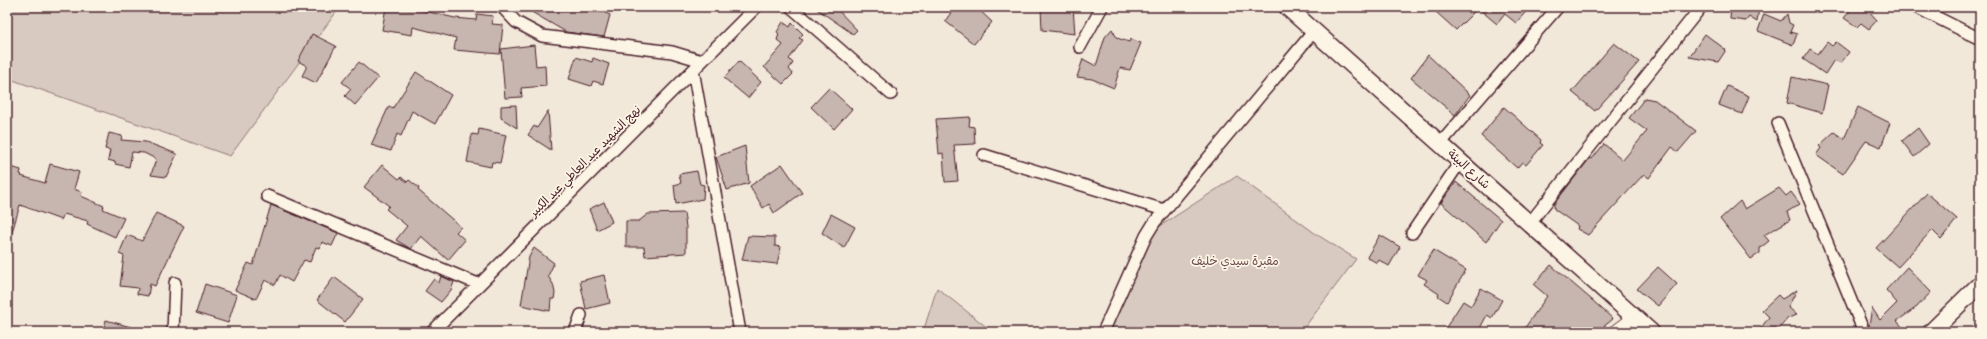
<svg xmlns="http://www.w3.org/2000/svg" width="1987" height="339" font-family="'Gochi Hand','Playpen Sans Arabic',sans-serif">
<rect width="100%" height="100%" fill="#f1e8da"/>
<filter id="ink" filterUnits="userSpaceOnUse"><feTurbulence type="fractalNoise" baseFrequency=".025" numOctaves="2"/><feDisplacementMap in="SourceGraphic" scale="8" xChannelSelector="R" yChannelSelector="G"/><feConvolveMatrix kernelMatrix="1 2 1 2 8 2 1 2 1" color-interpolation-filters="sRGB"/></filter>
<g filter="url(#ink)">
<path fill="#d8cac0" stroke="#917476" d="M7,7H340L230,156L7,78Z
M1237,176L1316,234L1356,259L1301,332L1292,328L1289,332H1110L1154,230Z
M937,288L993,332H923Z"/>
<path fill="#c7b6af" stroke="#4a1f2b" d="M386,7H416V9L455,18L476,20L477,14L493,16L492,24L503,25L500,54L454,50L456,38L413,27L412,35L382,30Z
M523,7H592L610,15L604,37L566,32Z
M814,7H835L857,30L853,34Z
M955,7H976L992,22L974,44L945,21Z
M1041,7H1073L1075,34L1042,30Z
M1442,7H1530L1516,23L1505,14L1497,24L1478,8L1456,30L1436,12Z
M1731,7H1759L1757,22L1749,17L1746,21L1730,19Z
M1853,7H1865L1877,20L1869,29L1861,23L1857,27L1844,18Z
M1764,14L1781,21L1787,14L1789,23L1793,25L1790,32L1797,34L1793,45L1758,31Z
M783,22L790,27L792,23L803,34L799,38L803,40L789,59L793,63L789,69L793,74L783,84L764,67L783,45L777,40L779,34L777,32Z
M1112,29L1117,38L1129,42L1131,39L1141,43L1130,70L1120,68L1114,88L1092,79L1077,77L1083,59L1096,66L1105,37Z
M312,34L336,46L316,83L302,76L307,66L298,61Z
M1705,34L1726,50L1718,62L1689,57Z
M1827,42L1832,46L1836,42L1849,52L1841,63L1834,60L1825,74L1803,59L1810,49L1818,54Z
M1614,43L1639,62L1595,111L1572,92Z
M534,45L536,66L545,65L546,86L521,88L522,97L505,98L501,49Z
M1428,55L1470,95L1455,115L1411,78Z
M576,57L592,62L593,58L609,64L603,84L593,81L591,86L569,79Z
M739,61L761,82L748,98L724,78Z
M359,62L378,78L355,105L345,96L351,89L342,82Z
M416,72L451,95L435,124L412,111L401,136L397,134L391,151L371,145L389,106L393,108Z
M1792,77L1828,85L1822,113L1787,103Z
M1727,86L1749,96L1742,114L1719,105Z
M829,88L852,109L834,129L811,107Z
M1645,98L1655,100L1696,131L1678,152L1672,147L1649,178L1644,174L1588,235L1577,229L1578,226L1554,209V204L1590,158L1592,159L1604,144L1623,160L1647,131L1629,118Z
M516,105L517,128L501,118V106Z
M1504,107L1541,140L1540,143L1543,145L1526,165L1522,162L1517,168L1481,136Z
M1858,107L1890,123L1881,147L1866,141L1843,174L1816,155L1821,148L1819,146L1834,132L1844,139Z
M548,111L551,150L528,135L534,126L537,128Z
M970,117L969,126L974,127L975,144L954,145L958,181L945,182L943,153L939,154L936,119Z
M1918,128L1929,144L1914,157L1902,141Z
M479,129L506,135L500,163L492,162L491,167L467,162L472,134L478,135Z
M109,133L122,136L121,140L146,142L177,154L166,177L151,175L156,159L144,153L132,152L129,167L115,164V162L108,160L110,150L105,149Z
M745,146L749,183L727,190L716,157Z
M50,164L79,172L74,189L82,192L81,196L104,206L103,209L124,218L115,237L87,224L88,221L64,214L61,220L20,205L10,239H7V166L21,170L20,174L22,175L21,176L45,183Z
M782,164L802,193L774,213L769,204L763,208L750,186Z
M382,165L399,179L401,177L407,182L409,180L419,188L418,190L461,227L456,232L465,240L448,260L421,236L411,249L396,240L407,226L386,209L389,206L364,187Z
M697,171L700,184L704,185L703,199L676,204L674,185L681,183L679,174Z
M1456,182L1501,220L1486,242L1441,203Z
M1779,188L1786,196L1791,192L1800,204L1787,212L1790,220L1764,235L1769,241L1760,248V253L1751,259L1720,219L1740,201L1745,209Z
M1927,193L1957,219L1941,239L1932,230L1898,267L1876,248Z
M604,202L612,222L597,230L589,209Z
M271,205L338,233L332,246L322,242L320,248L316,247L310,262L304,260L292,282L280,275L275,285L265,280L256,299L235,290L248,263L253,265Z
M156,213L184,226L155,286L150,284L148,296L137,294L138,288L120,286L124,256L119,254L127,235L142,241Z
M684,213L686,227V253L645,256L644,247H626V221H639L648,214Z
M831,214L855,227L844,248L822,233Z
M1380,235L1400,247L1389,266L1379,260L1377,263L1367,257Z
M748,236L775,237V246L781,247L777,264L742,260Z
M534,248L554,263L548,276L553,284L555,293L554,299H551L550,311L521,305L529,257Z
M1433,250L1466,270L1447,302L1438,296L1439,294L1424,284L1427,280L1418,275Z
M1551,265L1592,300L1613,319L1597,332H1522L1547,296L1534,285Z
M1658,267L1677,284L1658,306L1637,289Z
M1907,267L1931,292L1917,307L1897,321L1907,332H1871L1869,325L1872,308L1880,320L1897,303L1886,290Z
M604,275L610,303L586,309L580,281Z
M441,276L454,282L451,290L441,302L425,291L434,279L439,283Z
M334,277L363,299L345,322L317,300Z
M205,284L237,295L228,323L196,313Z
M1481,288L1502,300L1492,318L1487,315L1478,332H1443L1463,301L1471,306Z
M1797,290L1788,307L1797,315L1788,318L1776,332H1758L1769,317L1762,310L1778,295L1782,299Z
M106,320L138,329V332H103Z"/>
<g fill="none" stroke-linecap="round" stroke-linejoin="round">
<g stroke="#4a1f2b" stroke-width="14">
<path id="street" d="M502,7L516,22L542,36L672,52L702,61
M791,7L891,94
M1916,7L1980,39
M1080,47L1102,7
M693,70L740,332
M1778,123L1864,332
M1440,144L1558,7
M984,155L1164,210
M267,196L478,284
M1529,224L1701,7
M1412,233L1460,162
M173,332L175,283
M432,332L756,7
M575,332L581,315
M1103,332L1146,236L1154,223L1314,31
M1614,332L1634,317"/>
</g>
<g stroke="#4a1f2b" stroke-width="19">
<path id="secondary" d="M1287,7L1651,332
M1931,332L1980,284"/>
</g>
<use href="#street" stroke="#fcf5e5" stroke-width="11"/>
<use href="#secondary" stroke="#fcf5e5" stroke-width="16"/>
</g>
</g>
<g text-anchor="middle" stroke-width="3.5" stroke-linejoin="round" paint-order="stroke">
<g font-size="12" fill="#4a1f2b" stroke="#fcf5e5">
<text transform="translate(585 161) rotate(-45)" y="4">نهج الشهيد عبد العاطي عبد الكبير</text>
<text transform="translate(1469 169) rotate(42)" y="4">شارع البيئة</text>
</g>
<g font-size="12" fill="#6e4a50" stroke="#fcf5e5">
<text x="1235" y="265">مقبرة سيدي خليف</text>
</g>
</g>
<rect width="1987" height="339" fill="none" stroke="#fcf5e5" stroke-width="24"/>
<rect x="12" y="12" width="1963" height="315" fill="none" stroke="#4a1f2b" stroke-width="1.5" filter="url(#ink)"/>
</svg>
